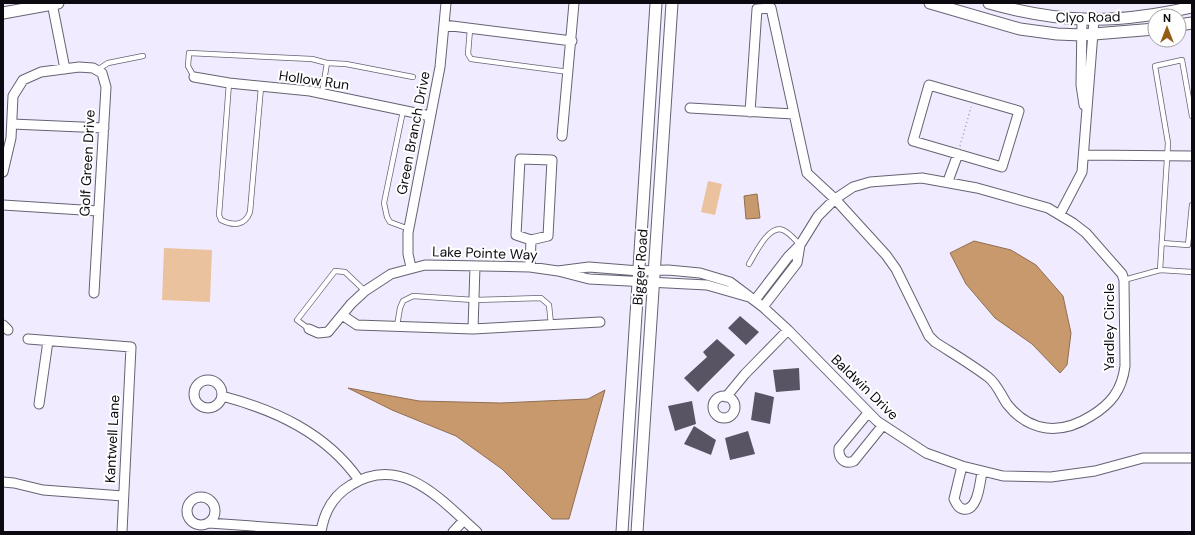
<svg xmlns="http://www.w3.org/2000/svg" width="1195" height="535" font-family="'DM Sans',sans-serif">
<rect width="100%" height="100%" fill="#f1ebff"/>
<path fill="#eac29d" d="M708,181L722,184L715,215L701,212Z
M164,248L212,250L210,302L162,300Z"/>
<path fill="#c8996c" stroke="#906e50" d="M757,194L760,218L746,219L744,196Z
M974,241L1011,250L1036,265L1063,296L1071,333L1067,365L1060,373L1032,344L995,318L966,284L950,253Z
M348,388L419,401L501,403L588,399L605,390L569,519H552L502,469L456,436L392,410Z"/>
<path fill="#595464" d="M740,316L759,332L746,345L728,328Z
M717,339L735,355L698,392L684,378L707,357L703,352Z
M799,368L800,390L776,392L773,370Z
M755,392L774,397L770,424L751,420Z
M692,401L696,424L675,431L668,406Z
M694,426L716,440L711,455L684,444Z
M748,431L755,454L730,460L725,438Z"/>
<g fill="none" stroke-linecap="round" stroke-linejoin="round">
<g stroke="#676273" stroke-width="6">
<path id="service" d="M470,29L468,54L471,59L569,72
M97,70L108,63L143,56
M194,77L188,66L189,53L312,59L327,63
M229,83L219,215L221,220C233,226 245,226 250,212L261,87
M322,93L327,63L346,64L413,77
M403,111L384,203L387,217L390,222L409,229
M1162,243L1188,245L1192,205
M749,264C755,254 769,224 783,230C790,233 795,240 800,245
M1160,270L1168,143L1155,66L1182,60L1192,116
M1124,280L1160,270L1192,272
M397,326L400,308L403,301L413,296L474,300L541,298L549,305L551,324
M309,329L297,320L335,271L345,272L365,291"/>
</g>
<g stroke="#676273" stroke-width="11">
<path id="minor" d="M52,3L65,69
M1082,21L1081,85L1084,105
M444,25L572,41
M194,77L229,83L310,91L430,116
M929,85L1019,111L1002,167L913,141Z
M690,108L794,114
M750,112L757,9L771,8L807,173L835,199L886,255L896,269L929,336L935,342C952,353 971,364 988,377C997,384 1001,395 1007,404C1030,433 1061,435 1091,416C1111,404 1122,390 1125,366L1124,280L1122,274L1086,233L1073,223L1048,208L977,188L922,178L870,182L853,187L835,199L818,216L800,245L788,257L755,300
M12,124L104,128
M562,136L574,3
M1084,155L1192,156
M3,172L11,138L13,96L23,80L41,72L79,67L93,68L102,73L106,87L94,293
M948,181L958,154
M3,205L98,211
M1060,214L1082,172L1094,20
M411,267L408,254V233L440,67L446,3
M530,267L531,240L516,235L520,159L552,160L548,236L531,240
M558,271L589,267L639,271L668,270L700,273L730,282L763,307L788,330L877,421L926,453L962,466L1003,476L1051,477L1095,471L1143,458H1192
M763,307L797,263L800,245
M342,315L357,325L473,329L600,322
M3,325L8,330
M309,329L318,333L328,332L351,304L365,291L391,274L425,265L530,267L558,271L589,279L707,285L749,297
M473,329L475,266
M28,339L131,347L122,532
M194 394a14 14 0 1 1 28 0a14 14 0 1 1-28 0Z
M222,396C275,410 326,433 359,480
M713 407a11 11 0 1 1 22 0a11 11 0 1 1-22 0Z
M726,397L745,374L788,330
M39,404L48,341
M868,413L839,448C838,458 844,465 854,461L883,425
M962,466L954,499C956,503 958,508 963,509C978,512 980,482 982,472
M3,482L14,483L43,490L123,496
M187 511a14 14 0 1 1 28 0a14 14 0 1 1-28 0Z
M209,523L321,531
M321,532C324,512 334,495 351,485C402,453 442,501 477,532
M453,532L464,520"/>
</g>
<g stroke="#676273" stroke-width="13">
<path id="tertiary" d="M930,3L1020,29L1057,34L1082,35L1155,29
M989,3C1062,24 1118,24 1192,7
M3,13L58,3
M1179,25L1192,23
M622,532L656,3
M637,532L672,3"/>
</g>
<path stroke="#9e9aa9" stroke-width="1.5" stroke-dasharray="1 3" stroke-linecap="butt" d="M960,146L971,107"/>
<use href="#service" stroke="#fff" stroke-width="4.5"/>
<use href="#minor" stroke="#fff" stroke-width="9"/>
<use href="#tertiary" stroke="#fff" stroke-width="11"/>
</g>
<g text-anchor="middle" stroke-width="4" stroke-linejoin="round" paint-order="stroke">
<g font-size="14" fill="#0c0a10" stroke="#fff">
<text transform="translate(1088 17) rotate(-1)" y="5">Clyo Road</text>
<text transform="translate(314 80) rotate(8)" y="5">Hollow Run</text>
<text transform="translate(413 133) rotate(-79)" y="5">Green Branch Drive</text>
<text transform="translate(87 163) rotate(-87)" y="5">Golf Green Drive</text>
<text transform="translate(485 253) rotate(2)" y="5">Lake Pointe Way</text>
<text transform="translate(640 267) rotate(-86)" y="5">Bigger Road</text>
<text transform="translate(1109 327) rotate(-90)" y="5">Yardley Circle</text>
<text transform="translate(865 387) rotate(44)" y="5">Baldwin Drive</text>
<text transform="translate(112 439) rotate(-87)" y="5">Kantwell Lane</text>
</g>
</g>
<rect width="1195" height="535" fill="none" stroke="#0c0a10" stroke-width="8"/>
<g transform="translate(1167 28)"><circle r="19" fill="#ffffff" stroke="#9e9d9f"/>
<path d="M0-3L7 15L0 10L-7 15Z" fill="#955c18"/>
<text y="-6" font-size="11" font-weight="bold" text-anchor="middle" fill="#0c0a10">N</text>
</g>
</svg>
